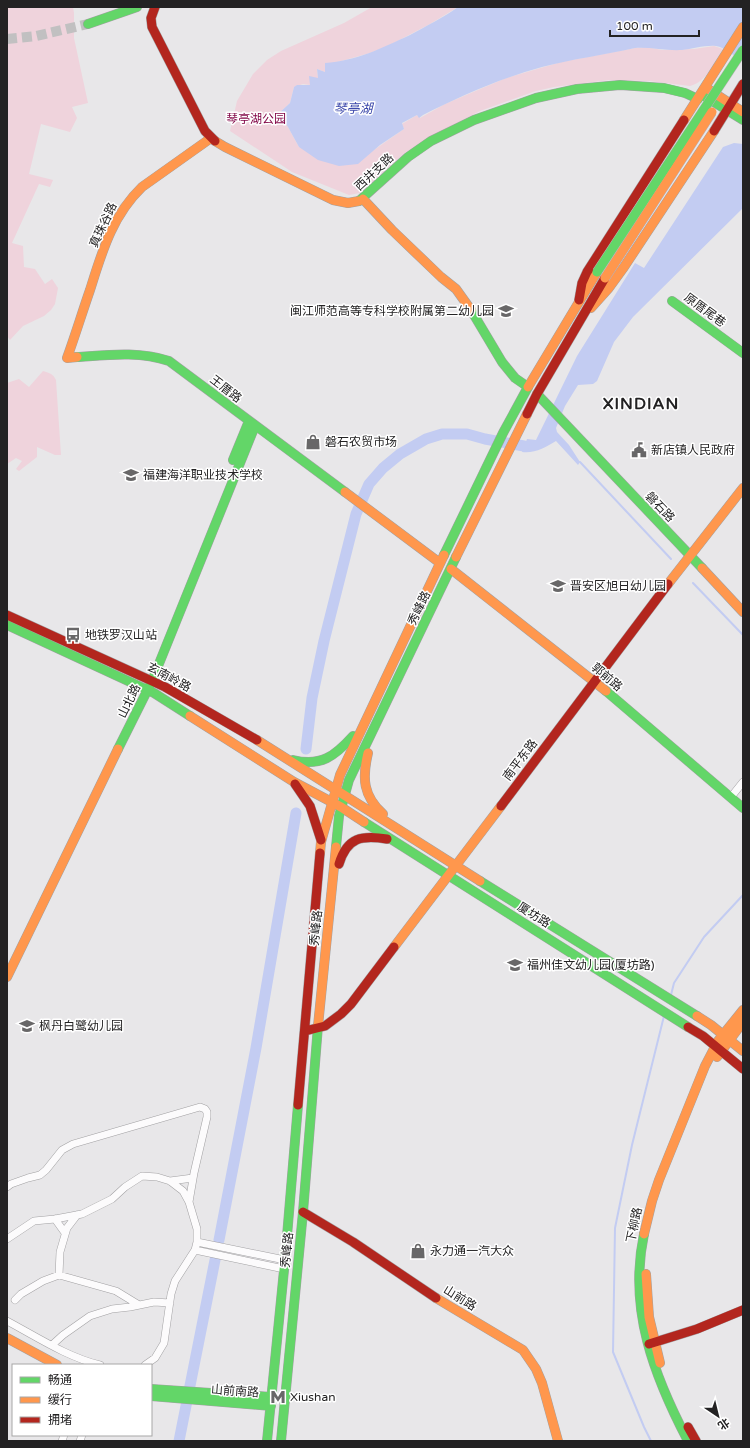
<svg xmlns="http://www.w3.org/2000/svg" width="750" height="1448" font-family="'Varela Round','Noto Sans SC',sans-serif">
<rect width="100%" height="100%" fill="#e8e7e9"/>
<path fill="#efd3dc" d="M7,7H73L74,13V38L88,103L72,107L77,118L70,132L41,124L29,174L53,180L50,187L39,184L12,243L23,246L24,267L35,269L45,284L52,279L58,288L55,304L51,310L44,316L23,326L10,340L7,336Z
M372,7H458L430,24L388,46L370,53L338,62L325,72L317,69L318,78L310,85L303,84L294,87L290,103L278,114L288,127L299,147L371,152L404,129L402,124L417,115L420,118L445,104L506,78L561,62L635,48L647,47L662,50L694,49L714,46L723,49C714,62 707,82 690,86L649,81L609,80L554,87L536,91L480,111L436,134L406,152L395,161L360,193L349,195L292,172L230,131L237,101L253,74L267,60L281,51L344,23Z
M43,371C50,373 53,374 56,380L61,455H55L37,447V457L19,471L16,469L22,461L16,458L7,464V383L19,379L29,387Z"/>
<path fill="#c3ccf2" d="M458,7H743V62C735,57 725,47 716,46C705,45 692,49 682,50C666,51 651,47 635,48C604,55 572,59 542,67C501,78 460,96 423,115L419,118L417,115L402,123L404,129L380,145L358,164L339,166L318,160L299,147L288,127L278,114L290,103L294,87L297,85H310L309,76L318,78L317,69L325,72V63C356,61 382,48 410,35C426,26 443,18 458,7Z
M734,143L743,144V208L633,317L614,342L597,381L593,384L578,385L565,406L556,428L557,432L569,445L580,462L578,465L556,441C546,447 534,454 522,452L527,439L536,440L577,356L635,263L644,268L723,147Z"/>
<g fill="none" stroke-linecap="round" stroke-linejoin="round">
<path stroke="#c3ccf2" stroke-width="2" d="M580,462L671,559
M693,583L743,635
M671,995L674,983L704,937L743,895
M651,1441L644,1427L613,1352L615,1228L632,1145L664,1016"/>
<path stroke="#c3ccf2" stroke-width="11" d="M306,749L312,698L324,641L356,514L369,484L383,468L400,454L426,439L442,434H467L485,439L524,446
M219,1240L256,1048L296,813
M179,1441L215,1260"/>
<path stroke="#c1c0c1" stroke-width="10" stroke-dasharray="10 5" stroke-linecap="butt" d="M7,39L36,36L88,24"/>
<g stroke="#a2a1a3" stroke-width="8">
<path id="street" d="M731,797L743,782
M170,1181L193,1178
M7,1187L11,1184L28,1178L40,1175L46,1170L62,1150L73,1144L200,1107L205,1109L207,1112V1117L194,1173L189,1202
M55,1219L65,1233
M7,1239L34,1221L55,1219L82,1214L112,1199L125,1187L142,1176L157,1177L170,1181L183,1191L189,1202L197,1229V1242L195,1250L175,1281L171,1294L164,1343L155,1358L145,1365
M197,1242L285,1260
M195,1250L284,1269
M59,1275L60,1252L67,1228L77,1215
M15,1300L21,1294L43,1281L59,1275L116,1291L139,1305
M7,1321C37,1337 67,1357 100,1365
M52,1345L63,1335L90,1316L112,1309L130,1307L154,1302L170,1303
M62,1441L64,1435
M80,1441L82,1435"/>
</g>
<g stroke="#a2a1a3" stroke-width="10">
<path id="fast" d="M88,24L137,7
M704,96L743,120
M359,201L408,157L431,141L474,120L536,98L577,89L620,85L664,88L685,93L698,99
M672,301L743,353
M471,310L502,362L515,378L528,387
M77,357C108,355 138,351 169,361L345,492
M537,394L702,568
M233,460L249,421
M444,555L503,433L528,387
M7,625L154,693L190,716
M606,691L743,808
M118,749L152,681L255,426
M293,760C321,767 335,756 353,736
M364,822L688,1027
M336,847L339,816L349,780L456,557
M480,881L697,1016
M644,1234C628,1309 654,1376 688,1441
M151,1389L271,1397
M151,1396L271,1406
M267,1441L285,1260L298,1105
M281,1441L303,1212L318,1026"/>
</g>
<g stroke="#a2a1a3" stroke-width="10">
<path id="slow" d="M708,89L743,112
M684,120L743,27
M215,141L225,147L333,200L348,203L359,201
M363,199L392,230L441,277L456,289L471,310
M591,308L608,289L624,267L714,131
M77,357L67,358C75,336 82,313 90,290C102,252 112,216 142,187L211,138
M528,387L597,272
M345,492L440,563
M456,557L527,414
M702,568L743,612
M451,569L606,691
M668,584L743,488
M190,716L294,782L341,807L364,822
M257,740L480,881
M368,753C362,778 363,796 383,814
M320,853L321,842L340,775L444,555
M394,947L501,806
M7,977L118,749
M697,1016L711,1025L743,1051
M318,1026L336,847
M717,1057L743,1022
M644,1234L652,1201L659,1180L705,1066L718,1041L743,1010
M646,1274L649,1317L660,1363
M436,1298L523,1350L536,1369L542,1383L558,1441
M7,1338L57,1365"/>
</g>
<g stroke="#a2a1a3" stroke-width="10">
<path id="jam" d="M155,7L151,18L152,27L205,131L215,141
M714,131L743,84
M579,300L582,283L587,272L684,120
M527,414L537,394L605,278
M7,615L165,687L257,740
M295,784L310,806L321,840
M501,806L668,584
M339,864C347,837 362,835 387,839
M688,1027L703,1036L743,1069
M305,1031L325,1026L341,1014L351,1004L394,947
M298,1105L320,853
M303,1212L353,1242L436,1298
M649,1344L697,1329L743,1310
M688,1427L696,1441"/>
</g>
<use href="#street" stroke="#fcfbfc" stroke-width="7"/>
<use href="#fast" stroke="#63d668" stroke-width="9"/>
<use href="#slow" stroke="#ff974d" stroke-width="9"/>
<use href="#jam" stroke="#b3261e" stroke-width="9"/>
<g stroke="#bab0b8" stroke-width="10" stroke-linecap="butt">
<path id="fast-bridge" d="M597,272L743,50"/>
</g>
<g stroke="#bab0b8" stroke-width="10" stroke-linecap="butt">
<path id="slow-bridge" d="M605,278L712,112"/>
</g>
<use href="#fast-bridge" stroke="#63d668" stroke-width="9"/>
<use href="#slow-bridge" stroke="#ff974d" stroke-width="9"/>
</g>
<defs>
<g id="school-bare" transform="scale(1.2)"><path d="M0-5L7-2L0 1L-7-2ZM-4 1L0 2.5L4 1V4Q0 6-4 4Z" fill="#686768" stroke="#fff" stroke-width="2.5" paint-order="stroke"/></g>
<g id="shop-bare" transform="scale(1.2)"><path d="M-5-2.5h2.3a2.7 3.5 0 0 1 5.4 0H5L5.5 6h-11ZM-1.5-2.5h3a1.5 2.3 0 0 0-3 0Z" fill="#686768" stroke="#fff" stroke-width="2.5" paint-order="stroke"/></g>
<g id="civic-bare" transform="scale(1.2)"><path d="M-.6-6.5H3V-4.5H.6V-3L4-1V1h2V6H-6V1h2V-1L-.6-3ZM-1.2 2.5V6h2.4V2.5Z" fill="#686768" stroke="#fff" stroke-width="2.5" paint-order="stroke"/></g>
<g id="bus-bare" transform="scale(1.2)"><path d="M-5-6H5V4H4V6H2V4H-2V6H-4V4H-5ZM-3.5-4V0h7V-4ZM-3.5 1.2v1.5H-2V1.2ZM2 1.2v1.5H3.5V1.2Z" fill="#686768" stroke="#fff" stroke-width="2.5" paint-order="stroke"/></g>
<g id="metro-bare" transform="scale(1.2)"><path d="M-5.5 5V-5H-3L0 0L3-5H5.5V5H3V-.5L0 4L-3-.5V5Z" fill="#686768" stroke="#fff" stroke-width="2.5" paint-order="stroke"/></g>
</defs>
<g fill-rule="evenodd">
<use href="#school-bare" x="506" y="311"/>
<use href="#shop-bare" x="313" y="442"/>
<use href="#civic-bare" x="639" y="450"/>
<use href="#school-bare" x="131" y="475"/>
<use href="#school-bare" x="558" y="586"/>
<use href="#bus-bare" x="73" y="635"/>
<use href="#school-bare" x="515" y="965"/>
<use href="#school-bare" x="27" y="1026"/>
<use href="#shop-bare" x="418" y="1251"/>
<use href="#metro-bare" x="278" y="1397"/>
</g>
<g text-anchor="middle" stroke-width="3" stroke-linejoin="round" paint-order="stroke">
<g font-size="12" fill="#7f0043" stroke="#fff">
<text x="256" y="123">琴亭湖公园</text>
</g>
<g font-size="12" fill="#232223" stroke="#fff">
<text transform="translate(374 172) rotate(-43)" y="4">西井支路</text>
<text transform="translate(103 225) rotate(-65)" y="4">真珠谷路</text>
<text transform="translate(705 310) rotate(36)" y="4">原厝尾巷</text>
<text transform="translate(226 389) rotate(38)" y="4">王厝路</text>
<text transform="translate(660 507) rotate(46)" y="4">磐石路</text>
<text transform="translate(419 608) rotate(-64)" y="4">秀峰路</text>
<text transform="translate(169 677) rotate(28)" y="4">玄南岭路</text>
<text transform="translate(607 677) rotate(40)" y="4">郭前路</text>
<text transform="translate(129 701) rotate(-64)" y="4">山北路</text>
<text transform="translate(520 760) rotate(-53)" y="4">南平东路</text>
<text transform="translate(534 915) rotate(32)" y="4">厦坊路</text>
<text transform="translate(316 928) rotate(-84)" y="4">秀峰路</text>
<text transform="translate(634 1225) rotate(-78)" y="4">下柳路</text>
<text transform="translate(287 1250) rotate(-84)" y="4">秀峰路</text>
<text transform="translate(460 1298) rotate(32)" y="4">山前路</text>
<text transform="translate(235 1391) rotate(4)" y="4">山前南路</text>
</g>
<g font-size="12" fill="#232223" stroke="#fff" text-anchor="start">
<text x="494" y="315" text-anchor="end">闽江师范高等专科学校附属第二幼儿园</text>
<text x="325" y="446">磐石农贸市场</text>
<text x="651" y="454">新店镇人民政府</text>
<text x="143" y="479">福建海洋职业技术学校</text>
<text x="570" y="590">晋安区旭日幼儿园</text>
<text x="85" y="639">地铁罗汉山站</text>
<text x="527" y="969">福州佳文幼儿园(厦坊路)</text>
<text x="39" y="1030">枫丹白鹭幼儿园</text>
<text x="430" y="1255">永力通一汽大众</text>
<text x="290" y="1401">Xiushan</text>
</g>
<g font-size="13" font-style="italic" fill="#3c48ab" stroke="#fff">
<text x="353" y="113">琴亭湖</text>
</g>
<g font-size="16" font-weight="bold" letter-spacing="1" fill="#232223" stroke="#fff">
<text x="641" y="409">XINDIAN</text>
</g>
</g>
<rect width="750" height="1448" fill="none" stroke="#232223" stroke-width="16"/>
<rect x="12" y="1364" width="140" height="72" fill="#ffffff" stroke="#a7a7a7"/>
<rect x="20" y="1377" width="20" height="6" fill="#63d668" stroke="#a7a7a7"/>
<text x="48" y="1384" font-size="12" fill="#232223">畅通</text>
<rect x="20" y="1397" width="20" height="6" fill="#ff974d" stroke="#a7a7a7"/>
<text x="48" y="1404" font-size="12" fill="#232223">缓行</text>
<rect x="20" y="1417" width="20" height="6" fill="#b3261e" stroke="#a7a7a7"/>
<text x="48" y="1424" font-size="12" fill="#232223">拥堵</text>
<g transform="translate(718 1416) rotate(145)" stroke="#ffffff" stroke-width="3" paint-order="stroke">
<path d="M0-3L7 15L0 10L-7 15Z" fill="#232223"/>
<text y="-6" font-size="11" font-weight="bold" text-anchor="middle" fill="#232223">北</text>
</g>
<path d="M610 30v6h89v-6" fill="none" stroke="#232223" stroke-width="2"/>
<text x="616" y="30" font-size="12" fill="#232223" stroke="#ffffff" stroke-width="3" paint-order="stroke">100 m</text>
</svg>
